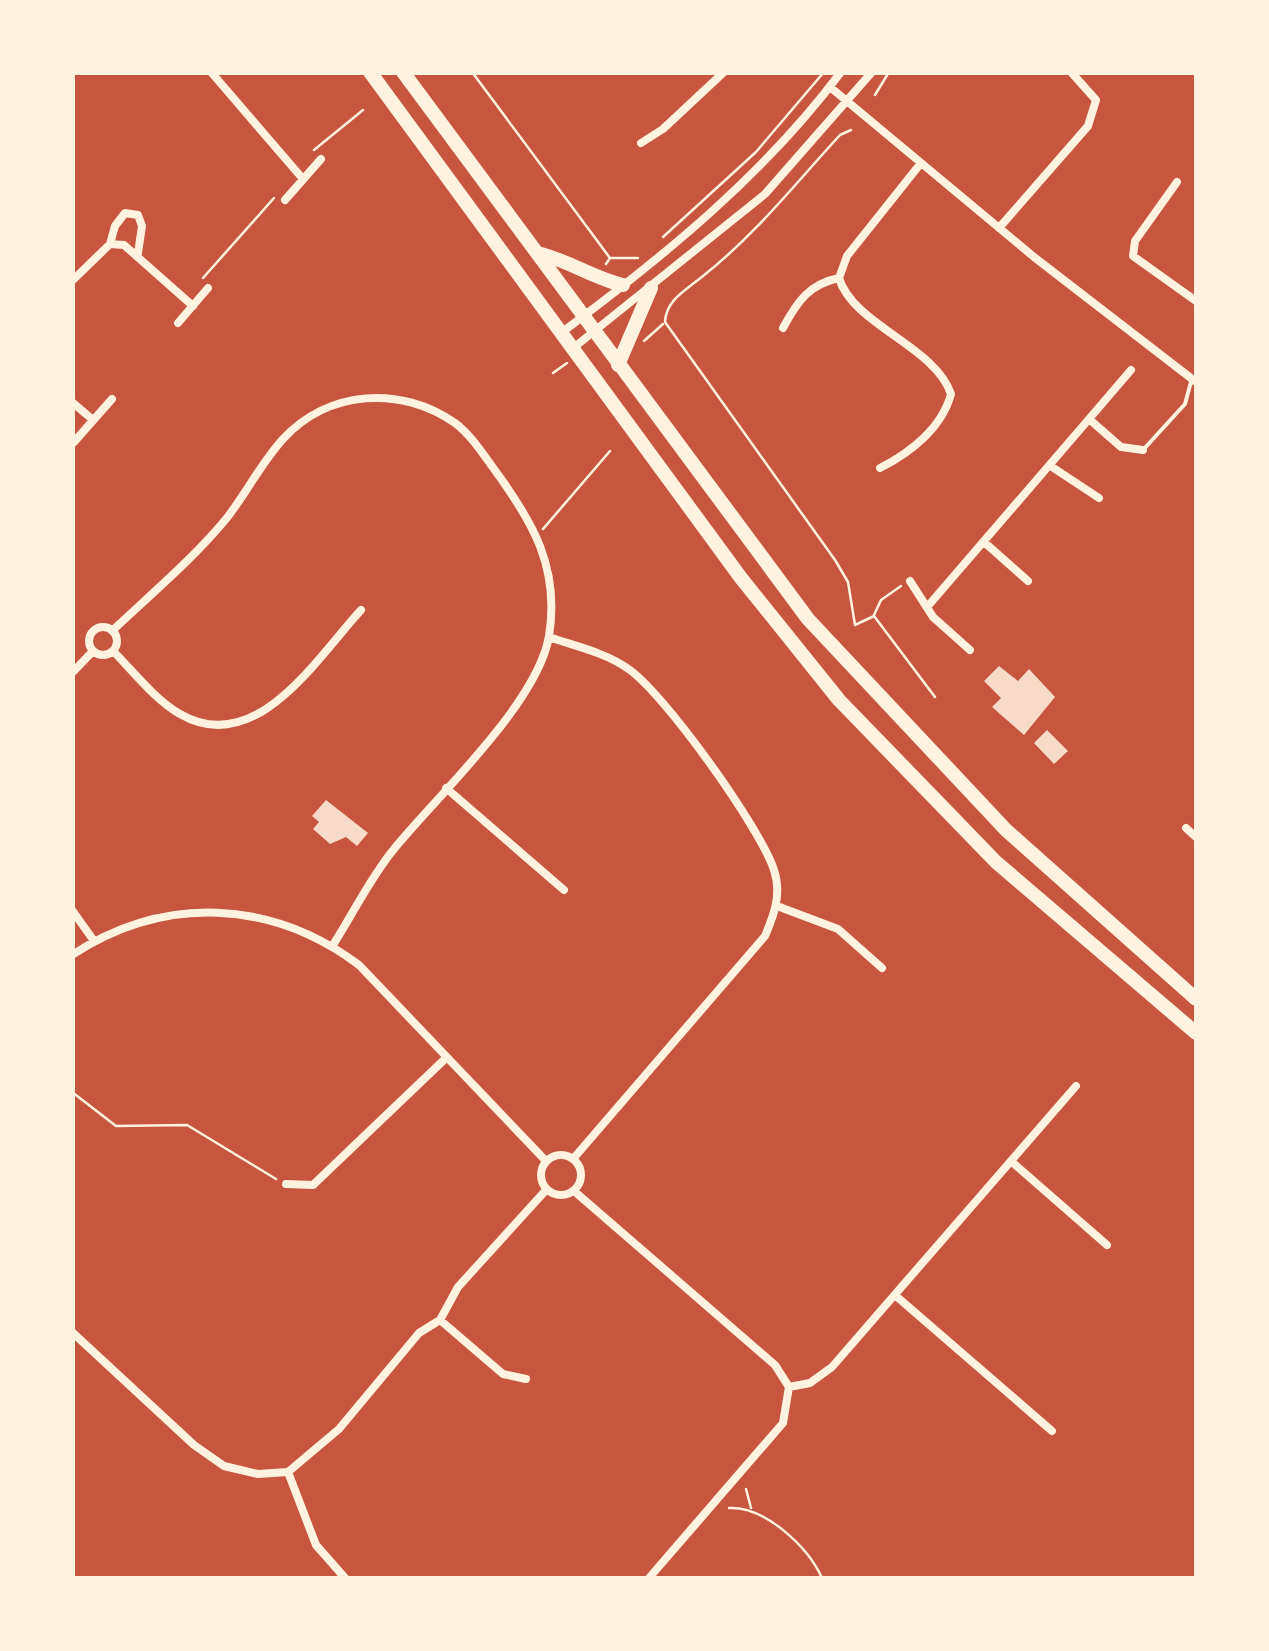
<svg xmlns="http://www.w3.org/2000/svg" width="1269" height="1651" font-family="'PT Sans',sans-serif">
<rect width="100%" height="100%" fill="#c8553d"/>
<path fill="#f7dbc8" d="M999,666L1018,681L1029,669L1055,697L1024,735L992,707L1001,698L984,681Z
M1047,730L1068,751L1054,764L1034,743Z
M326,800L368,833L357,846L346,837L330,844L313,829L319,822L312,816Z"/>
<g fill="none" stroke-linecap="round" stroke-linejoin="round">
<path stroke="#fff3e0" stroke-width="2.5" d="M472,72L610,258L606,264
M875,95L889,72
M851,130L840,135C795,184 755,235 703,276C686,290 666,300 665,322L835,560L848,582L855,625L874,616L935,697
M314,150L363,110
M663,237L756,152L824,72
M612,258H638
M203,278L274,198
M644,341L663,324
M553,373L567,363
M543,529L610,451
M874,615L881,600L901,586
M72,1092L116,1126L187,1125L276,1179
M746,1489L751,1508
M729,1508C765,1506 808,1547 822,1578"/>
<path stroke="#fff3e0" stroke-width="4" d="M1143,450L1185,404L1192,378"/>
<path stroke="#fff3e0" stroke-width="8" d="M211,72L303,179
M830,87L1034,257L1196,382
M641,143L663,129L724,72
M1177,182L1135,241L1133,256L1196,301
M285,200L321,159
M999,228L1088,126L1096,100L1071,72
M110,244L115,226L125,213L138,215L142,226L138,253
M72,281L110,244L124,245L193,306
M178,323L208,288
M783,328C797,302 809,284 839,278
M561,333C663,257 764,175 841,72
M572,349L765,194L872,72
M72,402L93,420
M1089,419L1131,370
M74,442L112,399
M1052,467L1099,498
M880,468C910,453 942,428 951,394C935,346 853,325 839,278L847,256L921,163
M984,542L1028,581
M910,581L933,617L970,650
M928,606L1089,419L1121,447L1143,450
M89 641a14 14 0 1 1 28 0a14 14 0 1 1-28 0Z
M112,631C150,595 192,560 226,519C246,494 261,463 283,439C328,390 401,385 455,423C471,435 483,454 494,469C533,522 560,568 549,636C538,703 437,796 394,849C370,878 353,914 333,945
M549,637C574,646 604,652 627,668C663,691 761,829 774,870C782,894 774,915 765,936L573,1159
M113,651C133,671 155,700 180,714C256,758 316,659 361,610
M72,673L93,651
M446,788L564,890
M1186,828L1196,837
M777,906L838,929L882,968
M72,910L94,941
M72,955C164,895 271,899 359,965L546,1161
M541 1175a20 20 0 1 1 40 0a20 20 0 1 1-40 0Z
M1012,1162L1107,1245
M286,1184L313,1185L446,1058
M574,1191L775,1365L789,1387L783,1423L649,1578
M896,1296L1052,1431
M440,1320L503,1374L526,1379
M72,1332L194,1445L224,1466L258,1474L288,1472L339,1429L419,1333L440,1320L458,1287L546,1190
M789,1387L810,1383L832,1367L1076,1086
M288,1472L316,1545L345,1578"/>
<path stroke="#fff3e0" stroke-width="14" d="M370,72L741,578L839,700L996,862L1196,1033
M403,72L808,619L1006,830L1196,999
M537,253C568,260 593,278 623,285
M618,365L651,288"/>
</g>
<rect width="1269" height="1651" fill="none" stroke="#fff3e0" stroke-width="150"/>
</svg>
